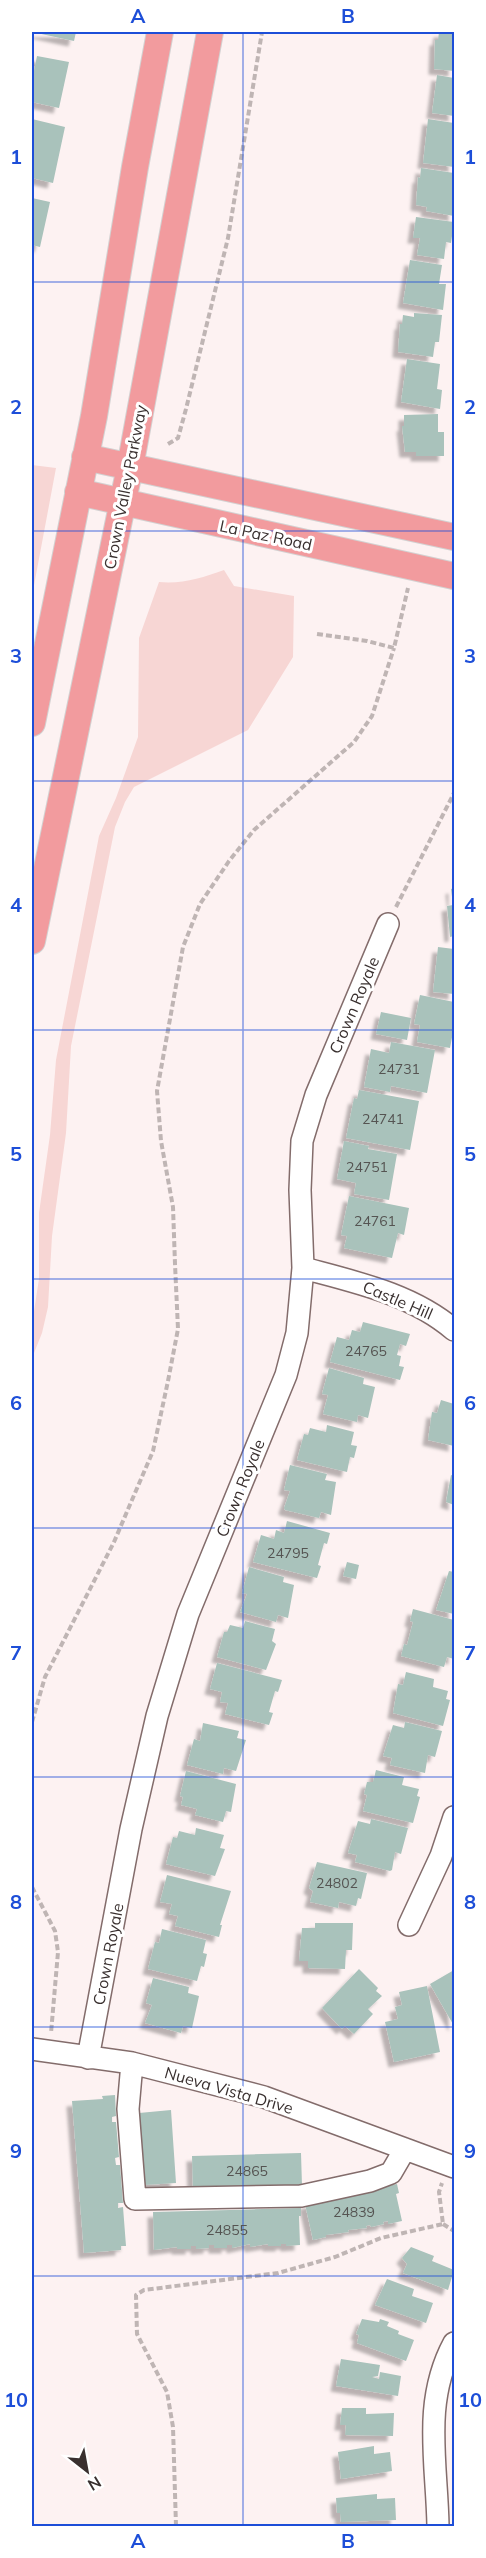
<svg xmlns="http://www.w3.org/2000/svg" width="486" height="2558" font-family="Mulish,sans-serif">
<defs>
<filter id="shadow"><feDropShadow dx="-5.5" dy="5.5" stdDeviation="1.5" flood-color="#0004"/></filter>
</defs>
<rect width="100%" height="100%" fill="#fdf2f2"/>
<path fill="#f7d6d4" d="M32,465L56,468L32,596Z
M224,570L234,586L294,596L293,657L248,730L134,787L125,802L115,827L71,1046L66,1133L52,1236L48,1307L42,1333L32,1358V1324L39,1279V1213L50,1135L56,1060L99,836L116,798L138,737L139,638L159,582C183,584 202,578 224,570Z"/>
<path fill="#a9c2bb" filter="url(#shadow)" d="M32,32H76L74,41Z
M439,32H454V71L434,69L435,40H438Z
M37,56L69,62L59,108L32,102V81Z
M437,75L454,78V116L432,113Z
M32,119L65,127L53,183L32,178Z
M428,119L454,123V167L423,163Z
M421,168L454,173L452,192H454V216L426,211L427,207L416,205L418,177L420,178Z
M32,198L50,202L40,247L32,245Z
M416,217L454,222L451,243L446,242L444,259L417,255L420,238H413Z
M410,260L442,265L439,284H446L443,310L403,303Z
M414,313L442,315L439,342H435L433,357L398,352L400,324H402L403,315L414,317Z
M407,359L440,364L437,389L442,390L440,409L401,402Z
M438,414V432H444V456H416V452H405L402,426H404V415Z
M454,888V936L450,937L447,906L453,905L451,889Z
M438,947L454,949V994L433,992Z
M420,995L454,1002V1027L450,1048L417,1042L420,1025L414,1024Z
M381,1012L411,1018L407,1040L376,1034Z
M391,1042L435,1050L427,1093L391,1086L390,1092L364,1087L371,1049L389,1053Z
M359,1090L419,1101L410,1150L346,1138L354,1098L357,1099Z
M344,1141L369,1146L368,1149L397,1154L389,1200L354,1194L356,1183L337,1179Z
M349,1196L409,1208L404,1235L398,1233L392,1258L344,1248L347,1236L341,1235Z
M363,1322L410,1334L406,1346L400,1344L397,1355L401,1356L399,1366L404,1367L400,1380L330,1362L337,1337L349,1340L352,1330L360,1332Z
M329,1368L364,1378L363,1384L375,1387L368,1418L358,1415L357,1422L323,1414L328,1395L322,1394Z
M441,1400L454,1404V1446L428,1440L432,1412L437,1413Z
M327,1425L354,1432L351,1445L357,1446L354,1458L350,1457L347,1472L297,1460L304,1434L308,1435L310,1428L326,1432Z
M290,1465L327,1474L325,1480L336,1482L331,1515L321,1512L319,1518L285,1510L284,1508L290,1491L284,1490Z
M451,1475L454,1476V1505L446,1502Z
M287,1521L330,1533L327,1544L324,1543L318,1565L321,1566L317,1578L253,1562L261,1535L274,1539L276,1530L284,1533Z
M347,1562L359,1565L356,1579L343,1576Z
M249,1567L284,1577L283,1582L294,1585L288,1618L278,1615L276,1622L240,1612L247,1594L242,1593Z
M449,1571L454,1572V1614L436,1610Z
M413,1609L454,1620V1659L447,1657L444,1667L401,1656L404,1644L407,1645L413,1622L410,1621Z
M245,1621L275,1629L272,1641L276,1644L266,1670L217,1657L224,1632H227L230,1625L243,1628Z
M217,1663L282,1680L278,1692L275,1691L269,1712L273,1713L269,1725L225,1714L228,1703L220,1702L222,1692L210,1689Z
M406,1672L434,1679L433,1687L448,1691L446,1699L450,1700L443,1726L393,1713L398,1684L403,1685Z
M405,1722L442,1731L435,1757L428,1755L425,1773L390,1765L392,1758L383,1756L393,1725L404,1728Z
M203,1723L239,1731L237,1738L246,1740L236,1771L224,1768L223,1774L187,1765L194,1739L200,1741Z
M376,1770L404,1777L402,1785L419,1789L417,1796L420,1797L413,1823L363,1811L367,1795L364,1794L367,1782H373Z
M186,1771L236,1784L231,1812L226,1811L223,1822L195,1815L197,1809L181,1805L183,1797L180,1796Z
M371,1819L408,1828L401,1854L395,1852L392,1870L390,1871L355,1862L357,1855L348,1853L358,1821L370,1824Z
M196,1828L224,1835L220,1848L225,1849L215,1876L166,1864L173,1837L177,1838L179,1831L195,1835Z
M317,1862L367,1873L361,1899L358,1898L356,1906L339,1902L338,1908L310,1902L313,1891L309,1888Z
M167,1875L231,1891L220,1925H222L219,1937L175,1926L178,1916L169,1914L172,1904L160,1902Z
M315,1923H353L352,1950H346L345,1969L308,1968V1961H299L302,1928H315Z
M162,1929L206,1940L203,1953L207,1954L204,1967L201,1966L197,1981L148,1969L155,1942L159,1943Z
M359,1969L378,1988L376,1991L382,1996L368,2009L373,2014L354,2034L345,2026L342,2029L322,2008Z
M454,1970V2026L430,1984Z
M153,1978L189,1987L188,1993L199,1996L192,2028L183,2026L181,2033L145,2023L152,2005L146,2003Z
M427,1986L440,2052L394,2062L385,2022L398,2019L395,2007L402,2005L399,1992Z
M115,2095L116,2116L112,2117V2122H116L119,2157L115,2158L116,2165H120L123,2203H118V2208L123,2207L126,2246H121V2250L84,2253L72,2101L103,2099L102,2096Z
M171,2110L176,2183L144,2185L139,2113Z
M301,2153L302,2186L193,2189L192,2156Z
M397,2184L399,2193L396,2194L402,2221L388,2224V2221L383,2222L384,2224L371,2227L370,2225L366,2226L367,2228L348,2230L349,2232L326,2235V2237L313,2240L305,2204Z
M301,2208V2216H299L300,2245L286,2246V2244H281V2246H268V2244L250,2247V2244L232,2248V2245H227V2248H214V2245H209V2248L196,2249V2246H191V2249H177V2247L154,2250L153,2212Z
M411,2247L434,2256L432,2261L454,2270L448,2290L403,2273L407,2264L402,2258Z
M387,2279L414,2289L412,2296L433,2303L426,2323L375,2305Z
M362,2319L379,2322L380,2319L389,2322L387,2326L399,2331L398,2334L414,2340L406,2361L357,2343L359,2335L356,2334Z
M341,2359L380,2365L378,2376L372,2377L379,2379L380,2372L401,2376L398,2396L336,2386Z
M342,2408H366V2414L394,2413L393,2436L345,2435L346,2425H340Z
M374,2446V2454L390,2452L392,2471L341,2479L338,2452Z
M377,2494V2499L395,2498L396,2520L341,2522L340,2513H337L336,2498Z"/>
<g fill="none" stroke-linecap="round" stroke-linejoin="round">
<g stroke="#836c6b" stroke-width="24">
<path id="minor" d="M303,1268C355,1282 412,1294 454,1330
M409,1925L441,1856L454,1817
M32,2049L132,2063L264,2097L454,2167
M88,2058L131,1829L157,1716L188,1614L286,1375L297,1333L303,1268L300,1190L302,1141L316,1095L388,924
M132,2063L128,2109L135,2199L301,2196L370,2181L391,2173L405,2149
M438,2526C437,2463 422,2402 454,2343"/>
</g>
<g stroke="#d3d1d1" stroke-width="28">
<path id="major" d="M85,457L454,537
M78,492L454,576
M32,723L94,416L135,167L160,32
M32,941L130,467L210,32"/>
</g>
<path stroke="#bfb5b4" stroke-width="4" stroke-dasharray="6 3" stroke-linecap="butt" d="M168,444L178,438L186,409L228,238L262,32
M317,634L367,641L394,648L408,588
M396,907L454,793
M32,1722L45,1677L114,1542L153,1451L168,1381L178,1329L175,1264L173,1207L161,1141L157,1091L183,947L200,904L229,861L254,830L354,742L372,716L394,648
M32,1887L55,1931L58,1952L51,2033
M443,2224L454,2231
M176,2526L173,2427L167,2392L137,2334L136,2295L144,2290L278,2273L335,2257L381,2238L443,2224L439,2192L442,2183"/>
<use href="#minor" stroke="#fff" stroke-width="21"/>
<use href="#major" stroke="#f29b9e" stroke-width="26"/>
</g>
<path fill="none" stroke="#1d4ed8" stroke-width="1.5" stroke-opacity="0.55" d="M243,32V2526M32,282H454M32,531H454M32,781H454M32,1030H454M32,1279H454M32,1528H454M32,1777H454M32,2027H454M32,2276H454"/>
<g text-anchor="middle" stroke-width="6" stroke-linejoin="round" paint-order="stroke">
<g font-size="14" fill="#555452">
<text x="399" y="1074">24731</text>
<text x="383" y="1124">24741</text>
<text x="367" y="1172">24751</text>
<text x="375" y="1226">24761</text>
<text x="366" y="1356">24765</text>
<text x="288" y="1558">24795</text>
<text x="337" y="1888">24802</text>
<text x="247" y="2176">24865</text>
<text x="354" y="2217">24839</text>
<text x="227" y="2235">24855</text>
</g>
<g font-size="16" fill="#39302f" stroke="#fff">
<text transform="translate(125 487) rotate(-79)" y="6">Crown Valley Parkway</text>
<text transform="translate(266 535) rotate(12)" y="6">La Paz Road</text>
<text transform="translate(354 1005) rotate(-67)" y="6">Crown Royale</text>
<text transform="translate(398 1300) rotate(23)" y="6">Castle Hill</text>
<text transform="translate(240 1488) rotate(-68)" y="6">Crown Royale</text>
<text transform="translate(108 1954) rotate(-79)" y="6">Crown Royale</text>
<text transform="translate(229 2090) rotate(16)" y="6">Nueva Vista Drive</text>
</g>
</g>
<rect width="486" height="2558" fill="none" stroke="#ffffff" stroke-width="66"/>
<g transform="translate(87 2471) rotate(149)" stroke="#ffffff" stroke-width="4.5" paint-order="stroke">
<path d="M0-4.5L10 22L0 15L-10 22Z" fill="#39302f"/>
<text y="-9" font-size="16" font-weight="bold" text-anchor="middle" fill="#39302f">N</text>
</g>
<rect x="33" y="33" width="420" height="2492" fill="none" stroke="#1d4ed8" stroke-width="2"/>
<g font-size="20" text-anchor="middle" font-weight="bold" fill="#1d4ed8">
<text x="138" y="23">A</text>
<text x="348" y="23">B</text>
<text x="16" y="164">1</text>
<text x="470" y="164">1</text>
<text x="16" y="414">2</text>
<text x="470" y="414">2</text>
<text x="16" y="663">3</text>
<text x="470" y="663">3</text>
<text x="16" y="912">4</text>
<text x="470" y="912">4</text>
<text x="16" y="1161">5</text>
<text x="470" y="1161">5</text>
<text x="16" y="1410">6</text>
<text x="470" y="1410">6</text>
<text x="16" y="1660">7</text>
<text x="470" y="1660">7</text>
<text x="16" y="1909">8</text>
<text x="470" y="1909">8</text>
<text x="16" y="2158">9</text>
<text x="470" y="2158">9</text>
<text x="16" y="2407">10</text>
<text x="470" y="2407">10</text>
<text x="138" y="2548">A</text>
<text x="348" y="2548">B</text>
</g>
</svg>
